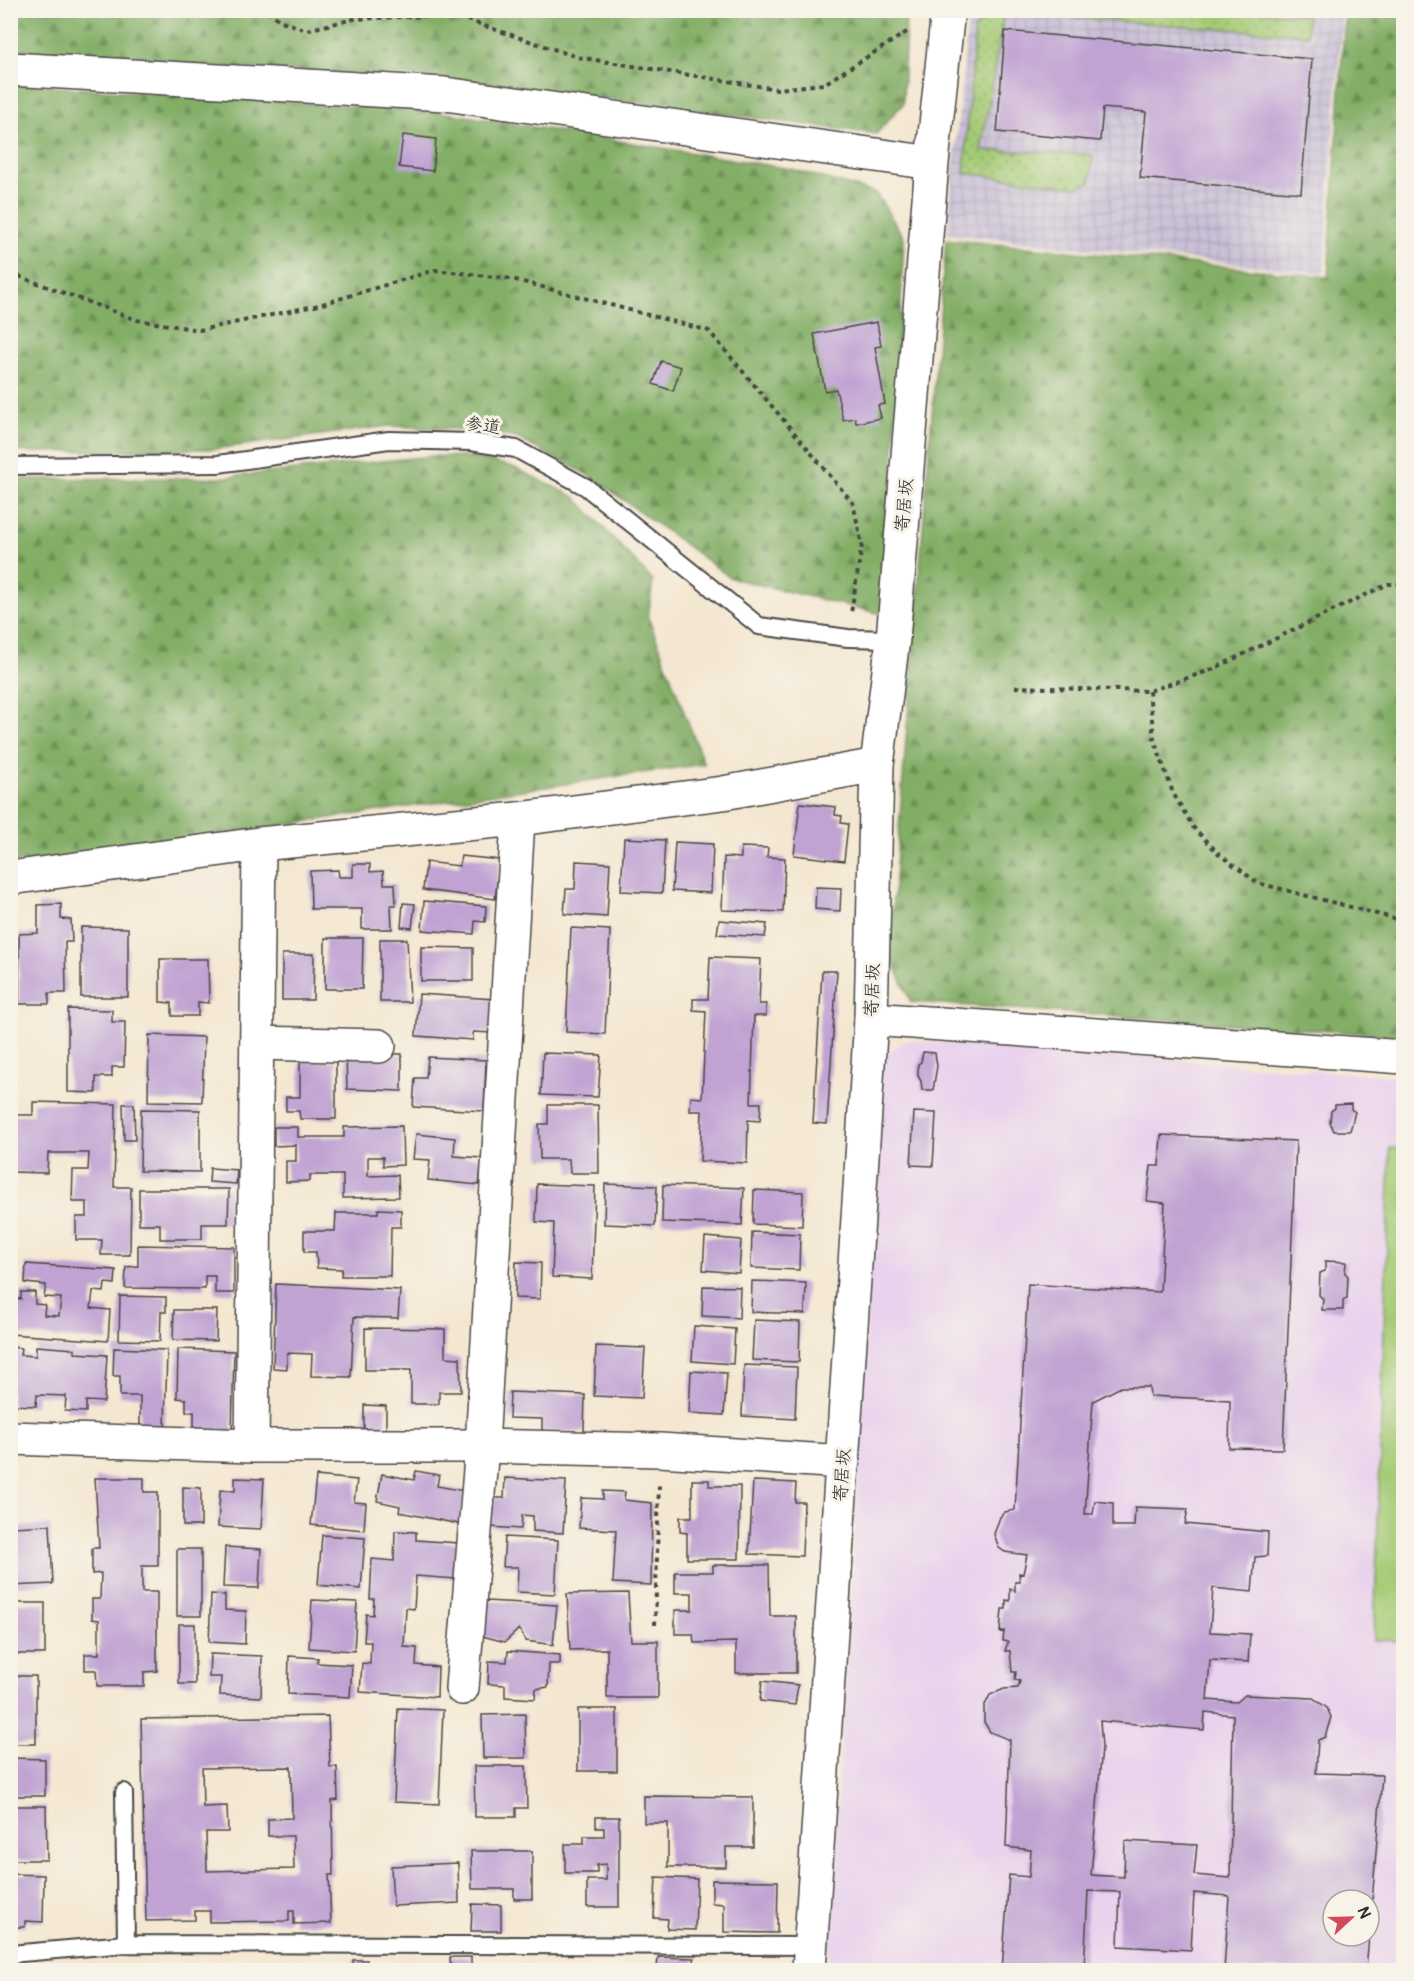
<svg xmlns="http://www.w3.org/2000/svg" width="1414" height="1981" font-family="Pangolin,'Klee One',sans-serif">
<defs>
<pattern id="industrial-grid" width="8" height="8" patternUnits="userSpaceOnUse" patternTransform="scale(1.5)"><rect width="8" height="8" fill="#c9bfd7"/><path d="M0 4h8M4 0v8" fill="none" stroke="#ada4b9"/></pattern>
<pattern id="forest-firs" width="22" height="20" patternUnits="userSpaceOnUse" patternTransform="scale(1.5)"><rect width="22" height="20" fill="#83ae66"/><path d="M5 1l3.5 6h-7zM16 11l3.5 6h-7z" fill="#6b8e54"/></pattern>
<pattern id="garden-dots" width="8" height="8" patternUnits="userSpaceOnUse" patternTransform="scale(1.5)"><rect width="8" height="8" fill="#a4ca75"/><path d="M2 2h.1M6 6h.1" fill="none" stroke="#86a460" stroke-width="1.8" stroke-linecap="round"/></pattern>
</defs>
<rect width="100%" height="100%" fill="#f7f3e8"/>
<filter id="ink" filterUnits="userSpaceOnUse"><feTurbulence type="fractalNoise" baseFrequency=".0167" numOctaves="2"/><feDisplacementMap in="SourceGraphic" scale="12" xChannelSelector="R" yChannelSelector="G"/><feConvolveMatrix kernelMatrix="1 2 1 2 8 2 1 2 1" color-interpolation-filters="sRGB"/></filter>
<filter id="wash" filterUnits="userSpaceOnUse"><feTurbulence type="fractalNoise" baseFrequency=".008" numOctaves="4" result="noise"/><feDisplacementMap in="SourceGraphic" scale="24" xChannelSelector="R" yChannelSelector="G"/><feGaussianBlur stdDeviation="1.35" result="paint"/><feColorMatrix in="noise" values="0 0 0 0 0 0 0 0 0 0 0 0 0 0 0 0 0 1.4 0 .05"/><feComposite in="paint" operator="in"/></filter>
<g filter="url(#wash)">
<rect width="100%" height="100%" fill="#f4e7d1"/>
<path fill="#e9d2ed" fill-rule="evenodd" d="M906,1040L1403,1077V1970H827L884,1056ZM1333,1900H1369V1936H1333Z"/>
<path fill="url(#industrial-grid)" d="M969,11H1342L1324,273L947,234Z"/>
<path fill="#a4ca75" stroke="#687a50" stroke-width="1.5" d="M1390,1148L1404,1149L1403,1641L1374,1640Z"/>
<path fill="url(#forest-firs)" stroke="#576c48" stroke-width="1.5" d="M11,11H906L903,104L876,134L449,78L11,57Z
M1345,11H1403V1036L911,1002L889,953L946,239L1328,277Z
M10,84L441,112L791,169L876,193L904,238L886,615L731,578L592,477L517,438L473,430L389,426L214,449L29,452L11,450Z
M431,456L472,457L513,467L575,497L653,581L648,617L704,764L11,864L10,479L218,478Z"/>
<path fill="url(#garden-dots)" stroke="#687a50" stroke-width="1.5" d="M1250,10L1308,16L1307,35L1004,13L981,150L1093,155L1090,182L1077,187L964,173L975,29L993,11Z"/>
<g id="blocks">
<path fill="#c0a3d3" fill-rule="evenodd" d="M1005,31L1312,59L1301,193L1140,178L1146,112L1103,108L1100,141L997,132Z
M403,135L436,139L433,171L399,167Z
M877,322L881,346L875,347L885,404L878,405L881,418L856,423L855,418L843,420L836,389L825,391L814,334Z
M661,361L681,367L673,391L653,384Z
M800,803L836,807L835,815L842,816L841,823L848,824L844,861L794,855Z
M624,838L665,840L662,893L621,891Z
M675,842L713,844L711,893L672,891Z
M741,847L768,848L767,857L785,858L783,912L722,910L724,857L741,858Z
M461,856L500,860L495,899L423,890L426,862L459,866Z
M576,861L610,863L607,917L564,914L566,889H575Z
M353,864H370V872L383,871L384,884H395L396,905H391L392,929H362V909H311L310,871L338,870L339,877H353Z
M816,887L841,888L840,911L815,909Z
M424,901L486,906L485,922L475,921L474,934L422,930Z
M403,903L415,904L412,928L401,927Z
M61,904V919L71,920L72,942H65L66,993H49V1004H19V934L38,933V905Z
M719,920L767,924L765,937L717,934Z
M81,927L128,928V997H81Z
M571,928L610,930L605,1034L566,1032Z
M325,938H363L362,989H325Z
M380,939H407L410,1002H380Z
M421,947L473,948V981H421Z
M282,954H314L313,1000H282Z
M710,957L761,959L759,1004H766V1016H754L751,1103H761L760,1121L748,1120L747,1163L700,1161L702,1111H690L691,1097L702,1098L706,1011L693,1010V999H708Z
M160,959H208L209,1003L198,1002V1016H172V1003L160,1002Z
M822,971H837L827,1124L813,1123Z
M419,994L494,999L492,1033L473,1032V1040L416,1036Z
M68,1009L112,1010V1022H125L124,1067H112V1077H96V1093L68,1092Z
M149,1035L204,1037L202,1102L148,1101Z
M923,1052L935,1053L937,1066L933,1090H922L921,1081L918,1076V1064L921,1062Z
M346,1053L402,1054V1091L347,1089Z
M543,1053L601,1055L598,1097L541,1095Z
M428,1057L486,1060L484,1111L413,1107L415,1078H426Z
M300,1061H336V1119H300L299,1111H286V1097H300Z
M33,1102L116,1104L114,1187H131L130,1255H101L102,1240H76V1217H87V1202H72L73,1170H88L89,1153H48L47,1173L10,1172L11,1115H33Z
M123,1104H134L135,1140H124Z
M1351,1104V1109L1355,1112L1350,1131H1334L1330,1122L1331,1111L1335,1108V1105Z
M548,1105H598L599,1173H570L569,1159H540L539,1124H548Z
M141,1109L200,1110V1172L140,1171Z
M914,1112L936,1113L933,1166L911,1165Z
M402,1126L403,1165L383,1166V1157H368V1176L398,1175L399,1197L343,1198V1175H310V1181L286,1182V1161H296V1145L274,1146V1127H298V1137H344V1127Z
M416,1134L455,1138L454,1156L482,1158L479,1185L428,1180L430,1160L413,1159Z
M1161,1135L1296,1141L1283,1449L1229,1448L1230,1400L1150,1396L1149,1387H1121L1093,1401L1085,1514H1093L1095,1501L1113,1503V1526H1134L1135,1507L1188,1509L1185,1524L1268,1532L1267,1556L1255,1557L1252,1592L1213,1588L1210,1632L1250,1634L1248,1662L1210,1660L1207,1700L1237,1702L1245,1695L1313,1698L1327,1708L1331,1717L1325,1737L1318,1740L1316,1773L1382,1775L1371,1916L1369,1900H1333V1936H1369L1366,1970H1224L1229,1896L1194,1893L1191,1950L1118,1946L1120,1892L1088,1891L1084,1970H1002L1009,1875L1029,1877L1031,1850L1006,1847L1010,1740L990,1732L984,1722V1707L990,1695L1004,1689L1018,1688L1020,1681L1015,1680L1016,1672H1012L1010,1651H1005L1008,1642L1003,1641L1004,1631L1000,1632L1002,1609H1006V1600L1010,1601V1589L1015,1591V1582H1020L1019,1573L1023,1574L1027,1555L1005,1552L999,1548L994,1534L1000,1517L1005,1512L1015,1510L1028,1284L1160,1292L1165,1203L1147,1201L1151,1166H1159ZM1205,1712L1233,1715L1230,1878L1194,1875L1197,1845L1125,1841L1124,1877L1091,1875L1102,1747L1100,1721L1204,1730Z
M210,1168L237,1170L236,1184L209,1182Z
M537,1184L595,1186L592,1279L552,1277L554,1223L536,1222Z
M605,1184L657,1186L655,1226L604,1224Z
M663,1185L744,1188L742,1225L662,1222Z
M139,1189H229L228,1224H202V1239H160V1224H139Z
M754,1190L803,1192L802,1226L753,1224Z
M378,1209L401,1210V1227H391L390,1276H341L342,1269L317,1268L316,1252H304V1231H335L336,1213H378Z
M752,1232L800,1234L799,1270L751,1268Z
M705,1237L741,1240L739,1273L703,1270Z
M138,1245L234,1247V1293H215V1276H205V1289L125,1288L126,1267L138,1266Z
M1325,1261L1346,1262L1345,1273L1348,1276L1347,1298L1343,1300V1310H1322L1323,1299L1319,1295L1320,1273L1325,1271Z
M516,1262L541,1263L540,1299L515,1298Z
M26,1264L116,1270L115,1284L105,1283L104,1292L93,1291L91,1308L110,1310L108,1341L10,1334V1298L21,1299V1292H35V1304L45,1305L44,1315L59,1316L61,1298L44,1297L46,1285L25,1283Z
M752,1281L806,1283L805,1314L751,1312Z
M276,1284L400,1290L398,1318L354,1317L351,1377L311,1376L312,1354L287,1353V1369L273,1368Z
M703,1286L740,1287L739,1318L702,1316Z
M120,1296L166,1297V1312H161L160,1341L119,1340Z
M174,1310H217L216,1341L173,1340Z
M754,1320L800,1322L799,1362L752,1360Z
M694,1326L735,1329L733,1364L692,1361Z
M365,1328L445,1329V1357L460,1358L461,1392H439V1404H411V1370H365Z
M36,1346L75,1349V1353L107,1355L104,1402L86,1401V1412L65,1411L66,1396L37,1395L36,1406L11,1405L10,1347L21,1348L20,1355L36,1356Z
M596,1346L645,1348L642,1398L594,1396Z
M114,1348L167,1350L165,1426H140V1396H120V1376H113Z
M178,1349L234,1351L232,1433L194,1432V1412H186V1399L177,1398Z
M744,1365L797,1367L795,1419L742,1416Z
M691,1371L727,1373L724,1415L689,1413Z
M510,1392L585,1395L584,1432L542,1431V1419L509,1418Z
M364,1405L386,1406V1430H364Z
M416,1471L439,1475L437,1486L465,1491L459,1524L399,1512L400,1506L377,1501L382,1474L414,1480Z
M316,1476L357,1480L354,1502L366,1503L364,1530L311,1525Z
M95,1478H144V1492H158V1566H142V1592H157V1671L144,1672V1686H97L96,1670H85V1654H99V1620L92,1619V1599H100L101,1573L92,1574V1548H99Z
M235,1478L264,1479L261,1529L218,1527L220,1490L235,1491Z
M505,1478L566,1481L563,1533L533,1531V1516L522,1515L521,1529L490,1527L491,1498H504Z
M692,1480H709V1486H740L739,1559H687V1533L680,1532V1517H692Z
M753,1481L796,1483L795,1502H804L802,1556L749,1554Z
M183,1487L201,1488V1526H183Z
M603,1491L625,1492L624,1500L652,1503L651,1585L613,1583L616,1530L579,1528L581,1498L603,1499Z
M10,1519H13V1527L50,1525L53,1584L10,1586Z
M395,1531L416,1532V1540L458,1543L456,1579L416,1576L414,1609L406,1608L404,1647L417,1648L416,1665L438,1667L437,1697L360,1692L362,1663L370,1664L371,1642H364L366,1614L373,1615L374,1599H370L372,1559L394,1561Z
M322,1535L365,1538L361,1589L318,1585Z
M505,1537L558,1540L555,1594L517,1592L518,1567H503Z
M225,1547L261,1549L259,1588L223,1587Z
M177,1549H201V1616H177Z
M713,1565H769L770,1616H796V1673H736V1642L694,1643L693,1634H675V1610H692V1593H675V1572H713Z
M628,1593L631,1641H658V1698H607V1649L570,1650L567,1594Z
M211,1594L225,1595V1610L246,1611L245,1644L209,1642Z
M312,1600L357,1602L354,1651L309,1648Z
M486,1601L557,1605L553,1645L526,1641L519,1629L505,1642L482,1636Z
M10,1603H45V1654H10Z
M179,1624H195V1684H179Z
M508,1651L560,1655V1664H549L548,1687L536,1689L535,1699L505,1697V1685L488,1684L489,1661L507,1662Z
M210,1654L262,1656L261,1697L220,1695L221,1677H209Z
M289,1656L318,1658L317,1663L352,1665L350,1697L288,1694Z
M10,1676H36V1744H10Z
M762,1681L798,1685L795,1705L760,1701Z
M398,1708L443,1710L439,1804L394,1802Z
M578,1709H617V1771H578Z
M525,1714L526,1758H483L482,1715Z
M328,1716L330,1767H337L338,1800L332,1801L333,1875H329L331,1923L294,1924V1911H289V1921L210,1922V1911H195V1920L146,1921L141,1719ZM291,1767L292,1818L268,1819V1836H293L294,1869L207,1871L206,1832H228L227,1806L203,1807L202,1768Z
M10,1758L45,1759V1796H10Z
M474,1766H526L527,1808H516V1817H475Z
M644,1796L753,1797V1847H726V1867H668V1823H644Z
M10,1806H46L47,1860H10Z
M596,1817H619V1907H587V1880H606V1864L597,1865V1873H565V1844H584V1836H604V1828H596Z
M471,1851H532V1899H514V1889H472Z
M458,1863L459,1903L393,1906L391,1866Z
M10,1874L44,1875L43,1922L25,1921V1927H10Z
M656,1877L697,1879L695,1930L667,1929L668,1919L654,1918Z
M712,1880L778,1881L777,1933L724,1932V1904L712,1903Z
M472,1904L501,1905V1931H471Z
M450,1957H471V1966H498V1970H451Z
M658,1957L694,1958L695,1970H657Z
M353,1960H367V1970H353Z
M93,1964L94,1970H55V1968Z"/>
</g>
</g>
<g filter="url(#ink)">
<use href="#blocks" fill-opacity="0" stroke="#494744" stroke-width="1.5"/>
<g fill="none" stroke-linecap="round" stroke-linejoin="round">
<g stroke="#494744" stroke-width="20">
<path id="service" d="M10,466L218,464L389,440L471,442L516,449L586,487L759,626L848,638L893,639
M124,1792L126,1944
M10,1954L126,1944L810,1946"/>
</g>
<g stroke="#494744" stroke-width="36">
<path id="minor" d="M518,819L482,1446L660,1450L843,1462
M259,844L252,1446H482L462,1688
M871,1019L1404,1057
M257,1043L379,1046
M10,1438L252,1446"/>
</g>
<g stroke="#494744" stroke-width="36">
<path id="tertiary" d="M10,69L445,94L932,163
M10,878L259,844L518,819L723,793L877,765
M809,1970L871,1019L877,765L893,639L932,163L948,10"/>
</g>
<path stroke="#494744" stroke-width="4" stroke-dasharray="4.5 4.5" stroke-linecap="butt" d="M268,10L279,20L306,30L354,19L452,15L577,57L777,89L824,84L910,30
M349,10L354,19
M10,273L137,320L200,330L319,305L435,270L512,279L709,331L853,503L862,545L851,613
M1015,687L1149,691L1211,670L1388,584H1404
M1149,691L1154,739L1173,793L1193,827L1220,855L1258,883L1404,921
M655,1625L659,1485"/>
<use href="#service" stroke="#fff" stroke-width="16"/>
<use href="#minor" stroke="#fff" stroke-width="33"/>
<use href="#tertiary" stroke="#fff" stroke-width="33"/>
</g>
</g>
<g text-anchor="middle" stroke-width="6" stroke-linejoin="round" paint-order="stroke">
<g font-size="18" fill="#2b2b2b" stroke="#f7f3e8">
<text transform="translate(483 425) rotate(8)" y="6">参道</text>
<text transform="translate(904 505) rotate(-85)" y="6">寄居坂</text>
<text transform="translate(872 990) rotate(-88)" y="6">寄居坂</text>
<text transform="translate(842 1475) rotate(-86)" y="6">寄居坂</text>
</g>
</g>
<rect width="1414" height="1981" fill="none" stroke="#f7f3e8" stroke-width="36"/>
<g transform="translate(1351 1918) rotate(68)"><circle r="28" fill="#f7f3e8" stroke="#a5a39c" stroke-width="1.5"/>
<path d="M0-4.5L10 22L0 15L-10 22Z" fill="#d1495b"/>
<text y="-9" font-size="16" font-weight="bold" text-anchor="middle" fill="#2b2b2b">N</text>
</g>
</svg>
